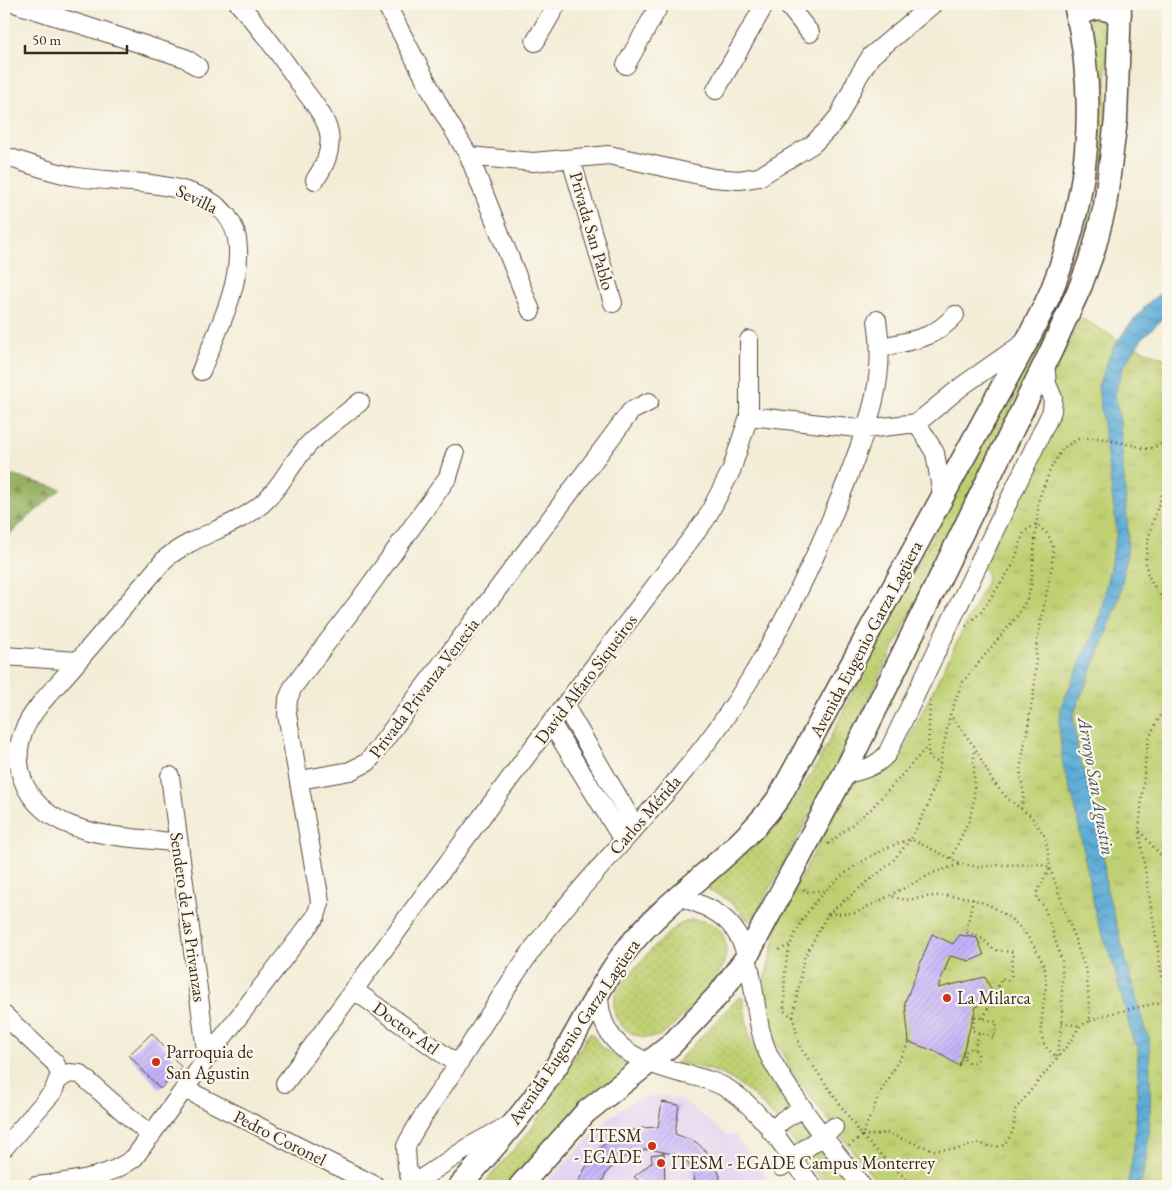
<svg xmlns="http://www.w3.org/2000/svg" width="1172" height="1190" font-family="'EB Garamond',serif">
<defs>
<pattern id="grass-dots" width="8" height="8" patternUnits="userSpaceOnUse" patternTransform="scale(1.25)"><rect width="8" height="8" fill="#bfd072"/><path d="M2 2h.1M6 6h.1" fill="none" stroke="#a5b362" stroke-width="1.8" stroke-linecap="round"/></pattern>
<pattern id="forest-firs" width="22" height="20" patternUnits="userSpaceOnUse" patternTransform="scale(1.25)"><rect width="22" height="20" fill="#97b264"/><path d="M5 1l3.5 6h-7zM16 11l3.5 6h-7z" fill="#7c9152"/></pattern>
<pattern id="park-tufts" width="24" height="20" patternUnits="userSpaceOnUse" patternTransform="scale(1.25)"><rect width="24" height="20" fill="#bfd072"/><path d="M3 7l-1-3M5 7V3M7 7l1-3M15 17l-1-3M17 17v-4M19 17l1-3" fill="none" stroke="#a5b362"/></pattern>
<pattern id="water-waves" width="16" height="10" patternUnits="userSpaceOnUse" patternTransform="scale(1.25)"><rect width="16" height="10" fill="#5cacd7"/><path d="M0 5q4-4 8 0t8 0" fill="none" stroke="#4d8cae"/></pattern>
<pattern id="building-hatch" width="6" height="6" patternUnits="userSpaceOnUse" patternTransform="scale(1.25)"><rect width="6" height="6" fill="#c6b4fe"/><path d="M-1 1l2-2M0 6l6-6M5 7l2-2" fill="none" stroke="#a293cd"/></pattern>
</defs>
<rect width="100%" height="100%" fill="#fbf7ec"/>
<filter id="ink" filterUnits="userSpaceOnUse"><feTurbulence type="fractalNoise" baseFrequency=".02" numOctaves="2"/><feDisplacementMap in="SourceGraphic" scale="10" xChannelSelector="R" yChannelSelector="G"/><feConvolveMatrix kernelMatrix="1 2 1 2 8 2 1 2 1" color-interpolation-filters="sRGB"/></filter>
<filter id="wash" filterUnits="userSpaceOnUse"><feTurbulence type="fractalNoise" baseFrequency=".0096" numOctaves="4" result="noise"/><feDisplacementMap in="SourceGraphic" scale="20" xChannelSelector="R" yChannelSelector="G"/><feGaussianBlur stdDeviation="1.12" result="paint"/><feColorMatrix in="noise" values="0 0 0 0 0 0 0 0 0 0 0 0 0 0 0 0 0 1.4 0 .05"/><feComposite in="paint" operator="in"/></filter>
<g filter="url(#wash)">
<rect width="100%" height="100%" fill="#f3edd7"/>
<path fill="#e5d3f1" d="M662,1095L683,1100L728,1136L734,1134L774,1186H543L610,1117L634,1100Z"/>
<path fill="url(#grass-dots)" stroke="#7d7d48" d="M1106,17L1107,27L1105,158L1077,274L834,770L754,918L748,921C738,907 726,897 710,891L708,886L779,824L819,761L898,599L1010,397L1057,303L1070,272L1086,222L1097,157L1099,95L1095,51L1089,18Z
M691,920C703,920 714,922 721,932C742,965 692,1007 670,1029C646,1051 603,1026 616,994C623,979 663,935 677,926C681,923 687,922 691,920Z
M739,997L743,998C745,1013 747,1029 752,1043C770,1092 819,1144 851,1186H825C796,1148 762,1088 714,1071C702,1067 689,1066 676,1063Z
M591,1033L602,1048L630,1066L510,1186H482L532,1128L588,1035Z"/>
<path fill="url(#forest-firs)" stroke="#696e41" d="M4,473L61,489L4,539Z"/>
<path fill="url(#park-tufts)" stroke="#7d7d48" d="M1081,318L1121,341L1168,360V1186H880L793,1074L775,1040L766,1008L765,980L780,917L851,782L900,757L986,583L987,573L983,566L1047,431L1050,377Z"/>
<path fill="url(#water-waves)" stroke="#4c6b7a" d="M1168,288V314L1143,337L1124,366L1117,386L1115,397L1120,422L1128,534L1127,554L1120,595L1110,625L1073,716L1078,750L1102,839L1106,886L1145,1030L1149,1037C1150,1087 1154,1138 1140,1186H1127C1138,1140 1137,1094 1138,1047L1133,1040L1114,967L1096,916L1075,806L1063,766L1059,724L1062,704L1099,621L1117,532L1098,386L1112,350L1126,329L1150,301Z"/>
<g id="blocks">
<path fill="url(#building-hatch)" d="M932,934L953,944L960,935L977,938L984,955L970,961L950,956L938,988L985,977L993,993L976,1007L959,1066L937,1052L909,1042L905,1002Z
M152,1033L182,1068L160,1089L129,1055Z
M662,1102L679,1105L675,1134L696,1142L711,1156L720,1176L719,1186H695L694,1175L688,1162L677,1155L649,1149L634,1152L619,1160L607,1172L600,1186H576L588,1163L604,1144L624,1133L642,1128L658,1127Z
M664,1153L665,1186H641L642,1183L634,1177L652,1162L651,1155Z"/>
</g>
</g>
<g filter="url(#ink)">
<use href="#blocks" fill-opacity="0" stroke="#57473a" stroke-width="1"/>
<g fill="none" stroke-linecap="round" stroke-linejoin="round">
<g stroke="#57473a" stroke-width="20">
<path id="minor" d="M17,4L185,58L198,67
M239,4C263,31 284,60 304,90C313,102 326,118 329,133C332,151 325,166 315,180
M386,4L441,109L469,156L533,162L609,155L713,178L739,180L759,177L813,144L828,129L839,116L858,77L871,56L933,4
M787,4L810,33
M535,42L557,4
M626,65L660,4
M716,90L765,4
M4,156C27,163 53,173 77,177C127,185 235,175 238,248C240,290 216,333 201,371
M469,156L531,311
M571,159L613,303
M882,347C912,340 933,340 955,315
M749,416L866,429L917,423L962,386L1025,342
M917,423L935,453L942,495
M4,656L78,661L165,559C194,535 233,528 262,504C281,487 290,465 307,446C322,430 343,416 360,402
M78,661C62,681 34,706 24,730C17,746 17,761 22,778C44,840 124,835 178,843
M565,706L635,826
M551,723L623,840
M4,759L7,753L18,749
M844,774C859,772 877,766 887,754L1052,411L1053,398L1047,384L1045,362
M170,776L207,1058
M300,780L350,771L368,762L631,411L649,402
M681,897C697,903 715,909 728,922C760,954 749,1020 771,1059C796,1104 830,1145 862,1186
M354,990L458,1065
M599,994C599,1044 634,1060 677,1072C696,1077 715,1080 731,1091C765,1114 788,1154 812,1186
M4,1015L55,1063L60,1074L53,1092L4,1148
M60,1079L69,1073L80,1074L151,1136
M285,1083L551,723L706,519L731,471L749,416V340
M185,1089L376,1186
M771,1132L783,1120L803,1108
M781,1167L834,1127
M412,1184L407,1167L406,1146C420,1117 441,1091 458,1064C491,1013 521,961 559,915C612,850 674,790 722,722C774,648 814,564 847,480C868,425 887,380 877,320
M36,1186C70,1181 105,1180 134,1158L207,1058L316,916L320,903L319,895L287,714L288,699L293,687L358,602L448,477L455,454
M410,1186L472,1145L509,1125"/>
</g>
<g stroke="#57473a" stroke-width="25">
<path id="major" d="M1077,18C1091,5 1103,7 1120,14
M460,1186C494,1147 529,1108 557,1065C582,1026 601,981 630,945C676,890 739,855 780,796L1027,341C1035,324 1045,307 1052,289C1089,197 1098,100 1075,4
M520,1186L586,1112L671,1045L719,994L746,958L844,774L1051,351L1081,285L1094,249L1105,206L1116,120L1120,4"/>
</g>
<path stroke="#57473a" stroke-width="2.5" stroke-dasharray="1 4" stroke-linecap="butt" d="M1168,476C1161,500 1139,551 1148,574C1152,585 1162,598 1168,608
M966,626L981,612L1013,565L1024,532L1036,524L1048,534L1053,547L1052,566L1037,641L1034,692L1020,770L1024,796L1021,808
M1168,692L1165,705L1150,736L1146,754L1139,830L1168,1015
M930,701L928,754L930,759L940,763
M1140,831L1168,864
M828,844L871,809L927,747
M951,858L970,818L974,799V748
M804,889L806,892L825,890
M973,899L966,932L983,939L994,950L1013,952L1011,982L1002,978L983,1019
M829,914L856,913L933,873L960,864
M779,950L791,944
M793,1017L804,958L828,914L892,862L911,839L962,864L979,867L998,865L1039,864L1050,868L1037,892V899L1044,906L1062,961V1023L1057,1057C1054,1054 1048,1050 1046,1047C1034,1029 1050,991 1045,971C1043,961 1037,951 1032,943C1010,909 974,893 934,896C914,897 910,904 889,895
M975,1017L997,1022L994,1038L972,1030Z
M1090,1021L1104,1015L1166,1001
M1062,1023L1080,1026
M964 1056a7 7 0 1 1 14 0a7 7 0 1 1-14 0Z
M974,1049L979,1034
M862,1136L886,1133L933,1150L958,1149L979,1143L991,1147L1002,1146C1013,1135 1016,1126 1014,1111L1067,1046L1080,1026L1090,1021L1087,974L1050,868L1046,838L1031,816L1008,799L993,782L974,746L950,715
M849,1146L862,1136L879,1095L909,1042
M913,1186L862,1136L800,1047L793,1017L784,1011C785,990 783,965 790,946C809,893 860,855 911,839L927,807L937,777L950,715L962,683L1017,616L1027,599L1031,585L1039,498L1052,466L1063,448L1080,438H1100L1149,449L1168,441"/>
<use href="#minor" stroke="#fff" stroke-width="18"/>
<use href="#major" stroke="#fff" stroke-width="22"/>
</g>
</g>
<g fill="#c8321e" stroke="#fbf7ec" stroke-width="2">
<circle cx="947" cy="998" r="5"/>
<circle cx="156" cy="1062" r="5"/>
<circle cx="652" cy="1146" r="5"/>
<circle cx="661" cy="1163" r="5"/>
</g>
<g text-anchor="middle" stroke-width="4.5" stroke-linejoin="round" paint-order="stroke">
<g font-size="18" fill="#3b2a1e" stroke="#fbf7ec">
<text transform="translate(197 199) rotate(26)" y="6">Sevilla</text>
<text transform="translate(592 231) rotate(74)" y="6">Privada San Pablo</text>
<text transform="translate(866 639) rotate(-62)" y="6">Avenida Eugenio Garza Lagüera</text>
<text transform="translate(586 679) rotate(-53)" y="6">David Alfaro Siqueiros</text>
<text transform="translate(424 688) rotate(-53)" y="6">Privada Privanza Venecia</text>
<text transform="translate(645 815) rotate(-49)" y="6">Carlos Mérida</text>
<text transform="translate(188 917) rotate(82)" y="6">Sendero de Las Privanzas</text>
<text transform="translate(406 1028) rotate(36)" y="6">Doctor Atl</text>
<text transform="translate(574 1032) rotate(-56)" y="6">Avenida Eugenio Garza Lagüera</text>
<text transform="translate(280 1138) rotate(27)" y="6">Pedro Coronel</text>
</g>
<g font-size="18" fill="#3b2a1e" stroke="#fbf7ec" text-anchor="start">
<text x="957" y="1004">La Milarca</text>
<text x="166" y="1058">Parroquia de<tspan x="166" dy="21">San Agustin</tspan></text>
<text x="642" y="1142" text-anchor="end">ITESM<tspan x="642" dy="21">- EGADE</tspan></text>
<text x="671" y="1169">ITESM - EGADE Campus Monterrey</text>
</g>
<g font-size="19" font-style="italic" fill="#47585f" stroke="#fbf7ec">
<text transform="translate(1097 786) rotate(80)" y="7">Arroyo San Agustin</text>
</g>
</g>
<rect width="1172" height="1190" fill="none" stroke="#fbf7ec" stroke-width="20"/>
<path d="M25 45v8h102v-8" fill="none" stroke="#3b2a1e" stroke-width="2.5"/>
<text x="32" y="45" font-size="15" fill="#3b2a1e" stroke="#fbf7ec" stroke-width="4" paint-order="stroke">50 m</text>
</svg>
